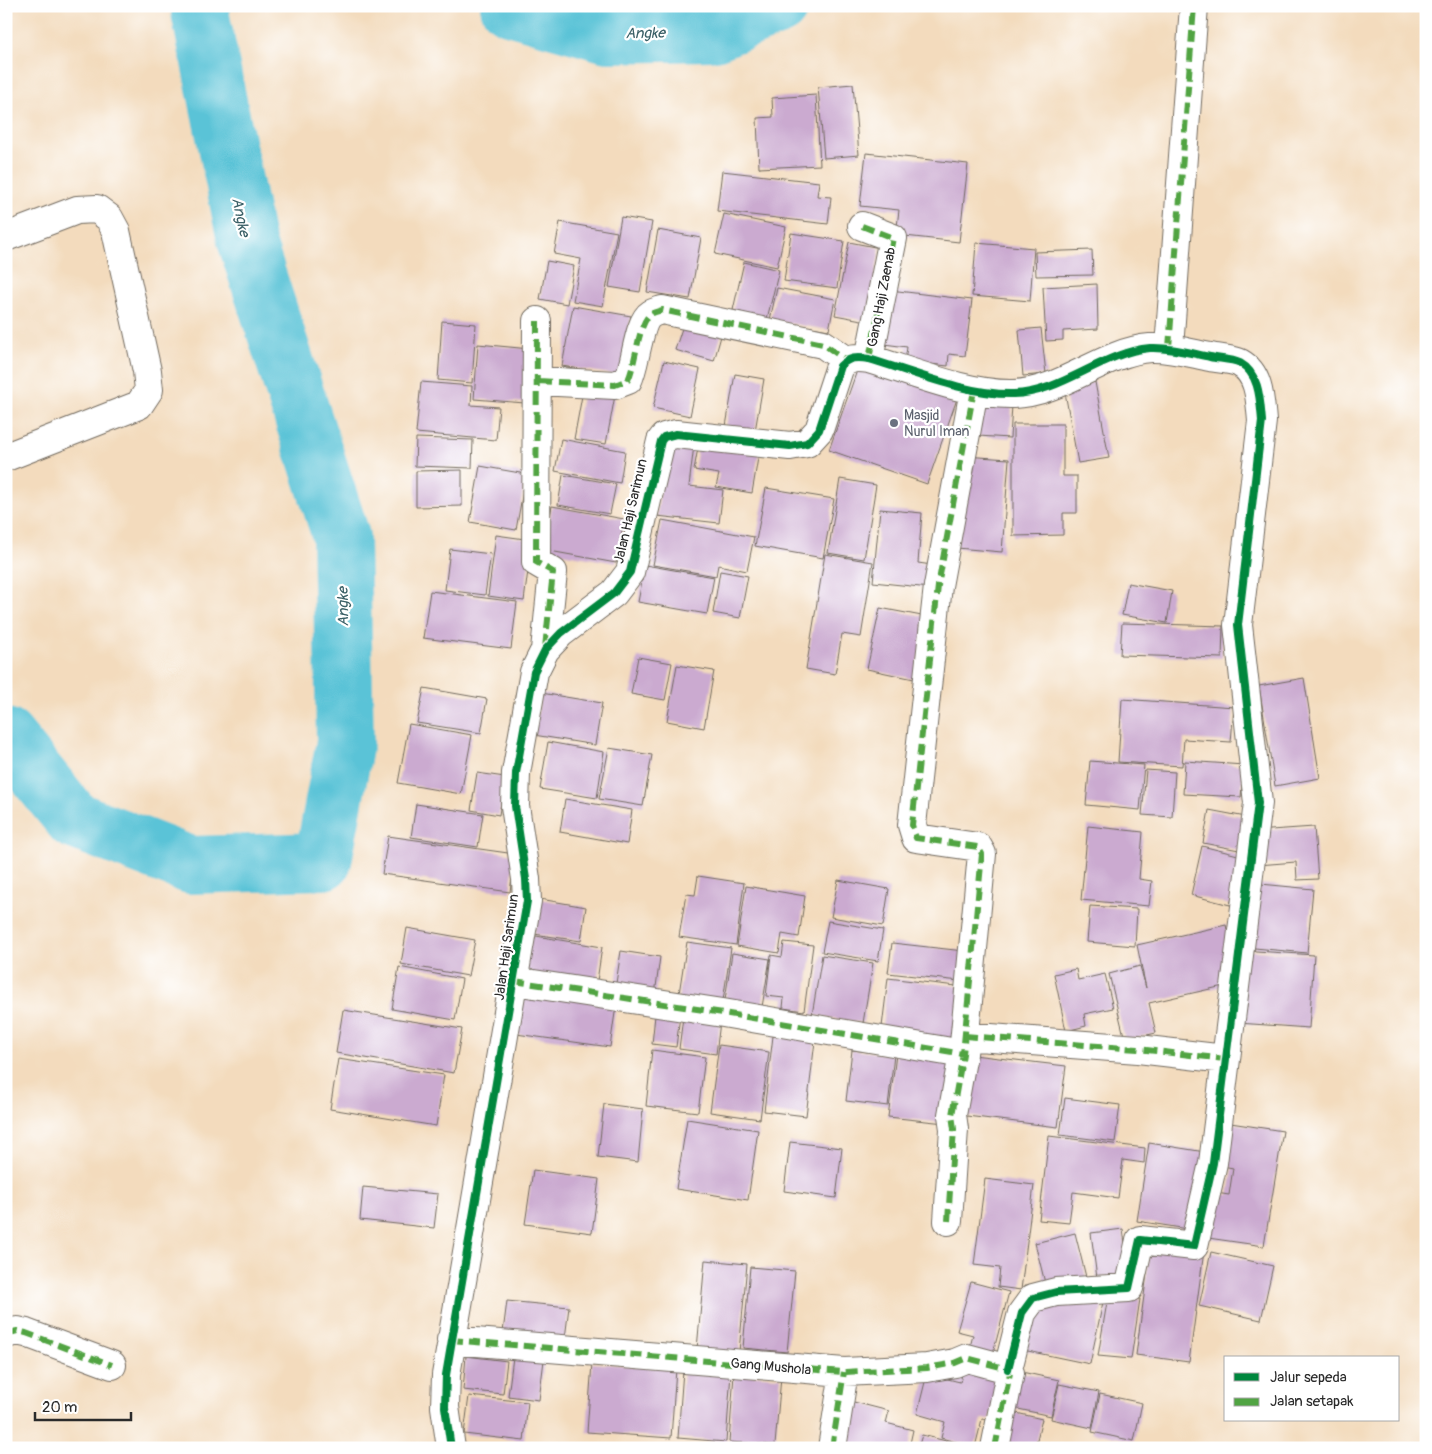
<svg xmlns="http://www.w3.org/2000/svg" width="1432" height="1454" font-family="Pangolin,sans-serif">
<rect width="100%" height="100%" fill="#fff"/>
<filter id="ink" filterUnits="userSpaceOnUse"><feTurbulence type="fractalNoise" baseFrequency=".02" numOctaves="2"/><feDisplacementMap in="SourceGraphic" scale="10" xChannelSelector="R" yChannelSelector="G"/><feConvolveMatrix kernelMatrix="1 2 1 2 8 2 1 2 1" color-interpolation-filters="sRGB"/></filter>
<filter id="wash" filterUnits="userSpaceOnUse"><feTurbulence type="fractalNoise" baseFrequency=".0096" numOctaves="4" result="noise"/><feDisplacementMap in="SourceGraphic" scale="20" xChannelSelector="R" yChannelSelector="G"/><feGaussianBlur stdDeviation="1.12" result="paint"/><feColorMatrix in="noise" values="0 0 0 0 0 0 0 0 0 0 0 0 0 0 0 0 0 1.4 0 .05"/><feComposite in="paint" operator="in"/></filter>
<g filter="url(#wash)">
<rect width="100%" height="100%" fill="#f3dbbd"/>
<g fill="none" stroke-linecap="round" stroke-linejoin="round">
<path stroke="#5ac3d7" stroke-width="58" d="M509,6L608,34L714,32L779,6
M6,737L74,820L190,865L323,861L345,742L341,536L246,240L200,12L202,6"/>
</g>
<g id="blocks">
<path fill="#cbaad0" d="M853,84L859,155L824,158L818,87Z
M816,95L820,165L759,168L757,118L773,117L772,98Z
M866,153L968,164L959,242L896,235L899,210L860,206Z
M722,171L819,182L817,196L831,197L828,224L717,211Z
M724,214L786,227L777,267L715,254Z
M621,217L652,222L640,292L609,287Z
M560,222L617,232L603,306L573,301L581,259L554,254Z
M658,230L701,238L690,299L647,292Z
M791,233L844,241L837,288L784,281Z
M849,242L880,248L867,321L835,315Z
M976,243L1034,248L1030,301L972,296Z
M1092,250L1093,275L1036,276L1035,252Z
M547,261L574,266L567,304L540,299Z
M744,262L779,270L767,319L733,310Z
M1097,284L1098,329L1063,331V340L1046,341L1043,287Z
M777,288L835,299L829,330L770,320Z
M890,290L972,300L965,356L949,354L948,366L905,361L907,347L884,344Z
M573,306L631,316L621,376L562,366Z
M685,319L723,329L714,361L675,350Z
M442,321L476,324L472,383L438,380Z
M1041,328L1046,374L1023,376L1019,330Z
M478,344L530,349L525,403L474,399Z
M664,361L700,369L690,416L653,408Z
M860,362L958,396L927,484L829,450Z
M735,374L764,379L755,431L726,426Z
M421,382L472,386L471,405L499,407L496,440L416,433Z
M1095,382L1109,458L1078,463L1064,387Z
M584,385L616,390L606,444L574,439Z
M981,403L1012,405L1010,438L978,436Z
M1013,424H1063V476H1077V513H1063V535L1013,536Z
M416,438L473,440L472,468L415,466Z
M561,439L625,451L620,483L555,471Z
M666,441L694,445L689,486L723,490L719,523L657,516Z
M699,442L759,452L752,493L716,487L719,474L694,470Z
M964,456L1009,459L1002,552L957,548Z
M480,466L526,474L516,530L470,522Z
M462,470V506L416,507V471Z
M563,475L616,484L610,514L558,505Z
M840,479L876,485L864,559L828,553Z
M766,488L834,499L823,558L755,546Z
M552,506L624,519L616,563L544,550Z
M880,509L922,513L918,563L932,565L930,588L873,582Z
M662,520L754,537L747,571L718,565L716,576L653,565Z
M496,535L532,540L524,601L488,596Z
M450,549L491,554L485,595L445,590Z
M825,554L873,562L861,637L842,634L835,674L806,669Z
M645,565L714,577L707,614L638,602Z
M720,571L748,576L740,618L713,613Z
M1128,583L1172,591L1167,623L1122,615Z
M430,591L517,602L511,649L423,638Z
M880,608L927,617L914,679L867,669Z
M1122,623L1223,626L1222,658L1120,655Z
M638,657L672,663L665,700L631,694Z
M677,665L714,671L704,728L667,721Z
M1304,678L1320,778L1275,786L1259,686Z
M424,688L487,699L481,733L417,723Z
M541,693L602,703L595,745L534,735Z
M1122,699L1234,707L1231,742L1184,739L1182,766L1118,762Z
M409,724L472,735L461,794L398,783Z
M548,742L604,752L597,798L540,789Z
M609,748L652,755L643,806L599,799Z
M1090,761L1144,765L1140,810L1086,805Z
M1185,761L1244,765L1241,797L1183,794Z
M1146,770L1175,772L1172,817L1142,815Z
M477,773L505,777L499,815L471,810Z
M565,799L632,810L627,844L560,832Z
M416,804L483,814L478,847L411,837Z
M1209,810L1251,818L1244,851L1203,843Z
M1088,826L1143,832L1139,879L1152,881L1149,906L1081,900Z
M1314,827L1318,879L1297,880L1296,862L1258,865L1256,831Z
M388,836L515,854L510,892L382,874Z
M1202,846L1242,856L1230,905L1191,895Z
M698,876L744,883L736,945L679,937L686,894L695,895Z
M838,880L889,889L883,926L831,917Z
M1250,883L1313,889L1307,953L1244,947Z
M746,886L805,896L799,937L782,934L779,953L737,946Z
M540,899L586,907L581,941L534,934Z
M1090,906L1137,909L1135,946L1087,942Z
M828,921L883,930L878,961L822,952Z
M1226,925L1233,957L1232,984L1149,1003L1156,1033L1125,1040L1109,974L1140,966L1146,988L1137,945Z
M407,928L475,940L468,976L401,964Z
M530,935L602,947L596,988L523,976Z
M687,942L731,948L722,1007L678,1000Z
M784,942L813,945L804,1011L783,1008L784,998L766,996L771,955L782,957Z
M892,943L964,951L960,981L888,973Z
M1242,950L1314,955L1309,1028L1238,1023Z
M621,951L660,957L654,1002L614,996Z
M732,953L770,959L761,1013L724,1007Z
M822,955L873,963L863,1023L812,1015Z
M399,967L462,979L455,1020L392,1009Z
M1076,969L1078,980L1105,974L1113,1008L1084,1014L1086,1026L1066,1031L1054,974Z
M888,978L965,987L959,1043L881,1035Z
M523,986L617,999L610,1047L516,1034Z
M656,1006L681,1008L676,1047L652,1044Z
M684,1009L721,1014L716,1054L679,1049Z
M343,1010L462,1029L454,1073L336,1053Z
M773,1036L815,1041L806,1116L764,1111Z
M719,1045L769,1052L760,1119L710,1112Z
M897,1047L954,1054L945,1123L888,1117Z
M652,1050L705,1057L698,1112L646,1106Z
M852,1050L894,1055L888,1106L846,1101Z
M965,1054L1066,1066L1058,1127L958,1115Z
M338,1059L444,1075L436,1126L330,1109Z
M1065,1098L1120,1105L1115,1142L1060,1135Z
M604,1104L643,1109L638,1162L598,1157Z
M687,1119L758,1130L748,1200L676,1189Z
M1224,1122L1283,1131L1264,1246L1208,1238L1216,1193L1229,1195L1233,1168L1217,1165Z
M1049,1136L1145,1148L1144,1163L1123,1160L1118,1198L1073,1192L1069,1223L1039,1220Z
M790,1142L842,1148L836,1198L784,1191Z
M1149,1143L1205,1152L1194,1230L1137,1221Z
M533,1170L599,1179L592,1233L525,1224Z
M985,1179L1034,1185L1021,1290L998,1287L1000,1268L974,1265Z
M363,1187L438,1194L434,1228L360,1220Z
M1123,1229L1129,1274L1097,1278L1091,1233Z
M1075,1233L1087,1281L1047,1291L1035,1243Z
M1151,1244L1204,1251L1189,1362L1136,1355Z
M1211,1252L1273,1266L1261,1320L1199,1306Z
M705,1260L747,1264L739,1352L697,1349Z
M750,1267L795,1271L787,1352L743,1348Z
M971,1282L1009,1292L992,1357L969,1351L973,1335L957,1331Z
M1108,1296L1140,1299L1131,1359L1098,1356Z
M1033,1299L1103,1302L1090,1364L1023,1350Z
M507,1301L569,1307L564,1346L502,1340Z
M466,1356L507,1361L503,1394L463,1390Z
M513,1357L544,1360L539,1400L508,1396Z
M966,1360L1003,1369L989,1420L982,1419L975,1447L941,1438L945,1422L917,1414L927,1374L960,1382Z
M592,1363L676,1369L671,1438L587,1432Z
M683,1370L731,1373L726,1442L678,1438Z
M1017,1371L1059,1380L1051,1416L1009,1407Z
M734,1374L781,1377L775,1445L729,1442Z
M1059,1384L1099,1392L1092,1428L1051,1419Z
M1100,1394L1142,1403L1134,1441L1092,1432Z
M469,1396L528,1402L524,1441L464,1434Z
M846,1400L889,1411L886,1423L913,1430L909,1448H835Z
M1008,1411L1042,1419L1035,1448H1008Z
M922,1435L970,1447V1448H918Z"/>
</g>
</g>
<g filter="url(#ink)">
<use href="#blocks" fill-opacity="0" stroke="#71695e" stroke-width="1"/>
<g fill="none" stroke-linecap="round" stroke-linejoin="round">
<g stroke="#71695e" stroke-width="30">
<path id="minor" d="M862,226L893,238L869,359
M6,237L77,210L97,209L109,218L116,231L147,371L149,390L139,405L6,457
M537,321L536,562L553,572L545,650
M1169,348L1194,6
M539,381L615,385L628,380C636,364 638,322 651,314C654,312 659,311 662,310L823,344L846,360
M514,981L723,1013L963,1054
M965,1036L1138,1049L1225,1059
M948,1221L954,1129L952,1115L963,1054L982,854L978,847L916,838L912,825L938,586L974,390
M6,1334L17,1331L26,1333L112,1365
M451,1340L844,1372L927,1368L955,1363L967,1358L1008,1369L1010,1373L995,1448
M451,1448L445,1407L446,1375L527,901L526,879L515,806L516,773L534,672L545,650L561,633L614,593L630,572L661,441L664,437L676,434L790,446L807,443L819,430L840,366C849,357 857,357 869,359C913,372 968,395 1013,394C1062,393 1102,352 1150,348C1170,347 1190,353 1210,357C1219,359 1232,359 1240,363C1260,374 1260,401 1262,421L1238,625L1258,803L1213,1163L1194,1246L1140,1240L1129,1288L1056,1292L1033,1298L1022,1313L1008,1369
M832,1448L844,1372"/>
</g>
<use href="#minor" stroke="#fff" stroke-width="28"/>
<path stroke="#51a443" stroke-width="6" stroke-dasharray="12 6" stroke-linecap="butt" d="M862,226L893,238L869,359
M537,321L536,562L553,572L545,648
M1169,348L1194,6
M539,381L615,385L628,380C636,364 638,322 651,314C654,312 659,311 662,310L823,344L846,360
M514,981L723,1013L963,1054
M965,1036L1138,1049L1225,1059
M948,1221L954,1129L952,1115L963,1054L982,854L978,847L916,838L912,825L938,586L974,390
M6,1334L17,1331L26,1333L112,1365
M451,1340L844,1372L927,1368L955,1363L967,1358L1008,1369L1010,1373L995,1448
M832,1448L844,1372"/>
<g stroke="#fff" stroke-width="11">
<path id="cycleway" d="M451,1448L445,1407L446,1375L527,901L526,879L515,806L516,773L534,672L545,650L561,633L614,593L630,572L661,441L664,437L676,434L790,446L807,443L819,430L840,366C849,357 857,357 869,359C913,372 968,395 1013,394C1062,393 1102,352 1150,348C1170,347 1190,353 1210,357C1219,359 1232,359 1240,363C1260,374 1260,401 1262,421L1238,625L1258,803L1213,1163L1194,1246L1140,1240L1129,1288L1056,1292L1033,1298L1022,1313L1008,1369"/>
</g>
<use href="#cycleway" stroke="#00873e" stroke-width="8"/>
</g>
</g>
<circle fill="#6b7280" stroke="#fff" stroke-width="2" cx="894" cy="423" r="5"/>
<g text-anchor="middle" stroke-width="4.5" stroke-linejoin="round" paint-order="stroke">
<g font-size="14" fill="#2b2b2b" stroke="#fff">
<text transform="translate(881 297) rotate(-79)" y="5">Gang Haji Zaenab</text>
<text transform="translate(630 511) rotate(-77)" y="5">Jalan Haji Sarimun</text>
<text transform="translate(506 947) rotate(-82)" y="5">Jalan Haji Sarimun</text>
<text transform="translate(771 1366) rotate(5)" y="5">Gang Mushola</text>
</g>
<g font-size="14" fill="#5b616d" stroke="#fff" text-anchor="start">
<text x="904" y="420">Masjid<tspan x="904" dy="16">Nurul Iman</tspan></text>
</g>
<g font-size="15" font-style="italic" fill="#3b6067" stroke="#fff">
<text transform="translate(645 33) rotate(-1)" y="5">Angke</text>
<text transform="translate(241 217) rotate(78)" y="5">Angke</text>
<text transform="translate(343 607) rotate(-91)" y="5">Angke</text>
</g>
</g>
<rect width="1432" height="1454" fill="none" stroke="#fff" stroke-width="25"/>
<rect x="1224" y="1356" width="175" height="65" fill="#ffffff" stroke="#aaaaaa"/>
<rect x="1234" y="1373" width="25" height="8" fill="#00873e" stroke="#aaaaaa"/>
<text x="1270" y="1382" font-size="15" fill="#2b2b2b">Jalur sepeda</text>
<rect x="1234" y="1398" width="25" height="8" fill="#51a443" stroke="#aaaaaa"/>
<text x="1270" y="1406" font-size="15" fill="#2b2b2b">Jalan setapak</text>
<path d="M35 1412v8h96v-8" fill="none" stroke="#2b2b2b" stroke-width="2.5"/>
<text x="42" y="1412" font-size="15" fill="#2b2b2b" stroke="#ffffff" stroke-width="4" paint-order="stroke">20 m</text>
</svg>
